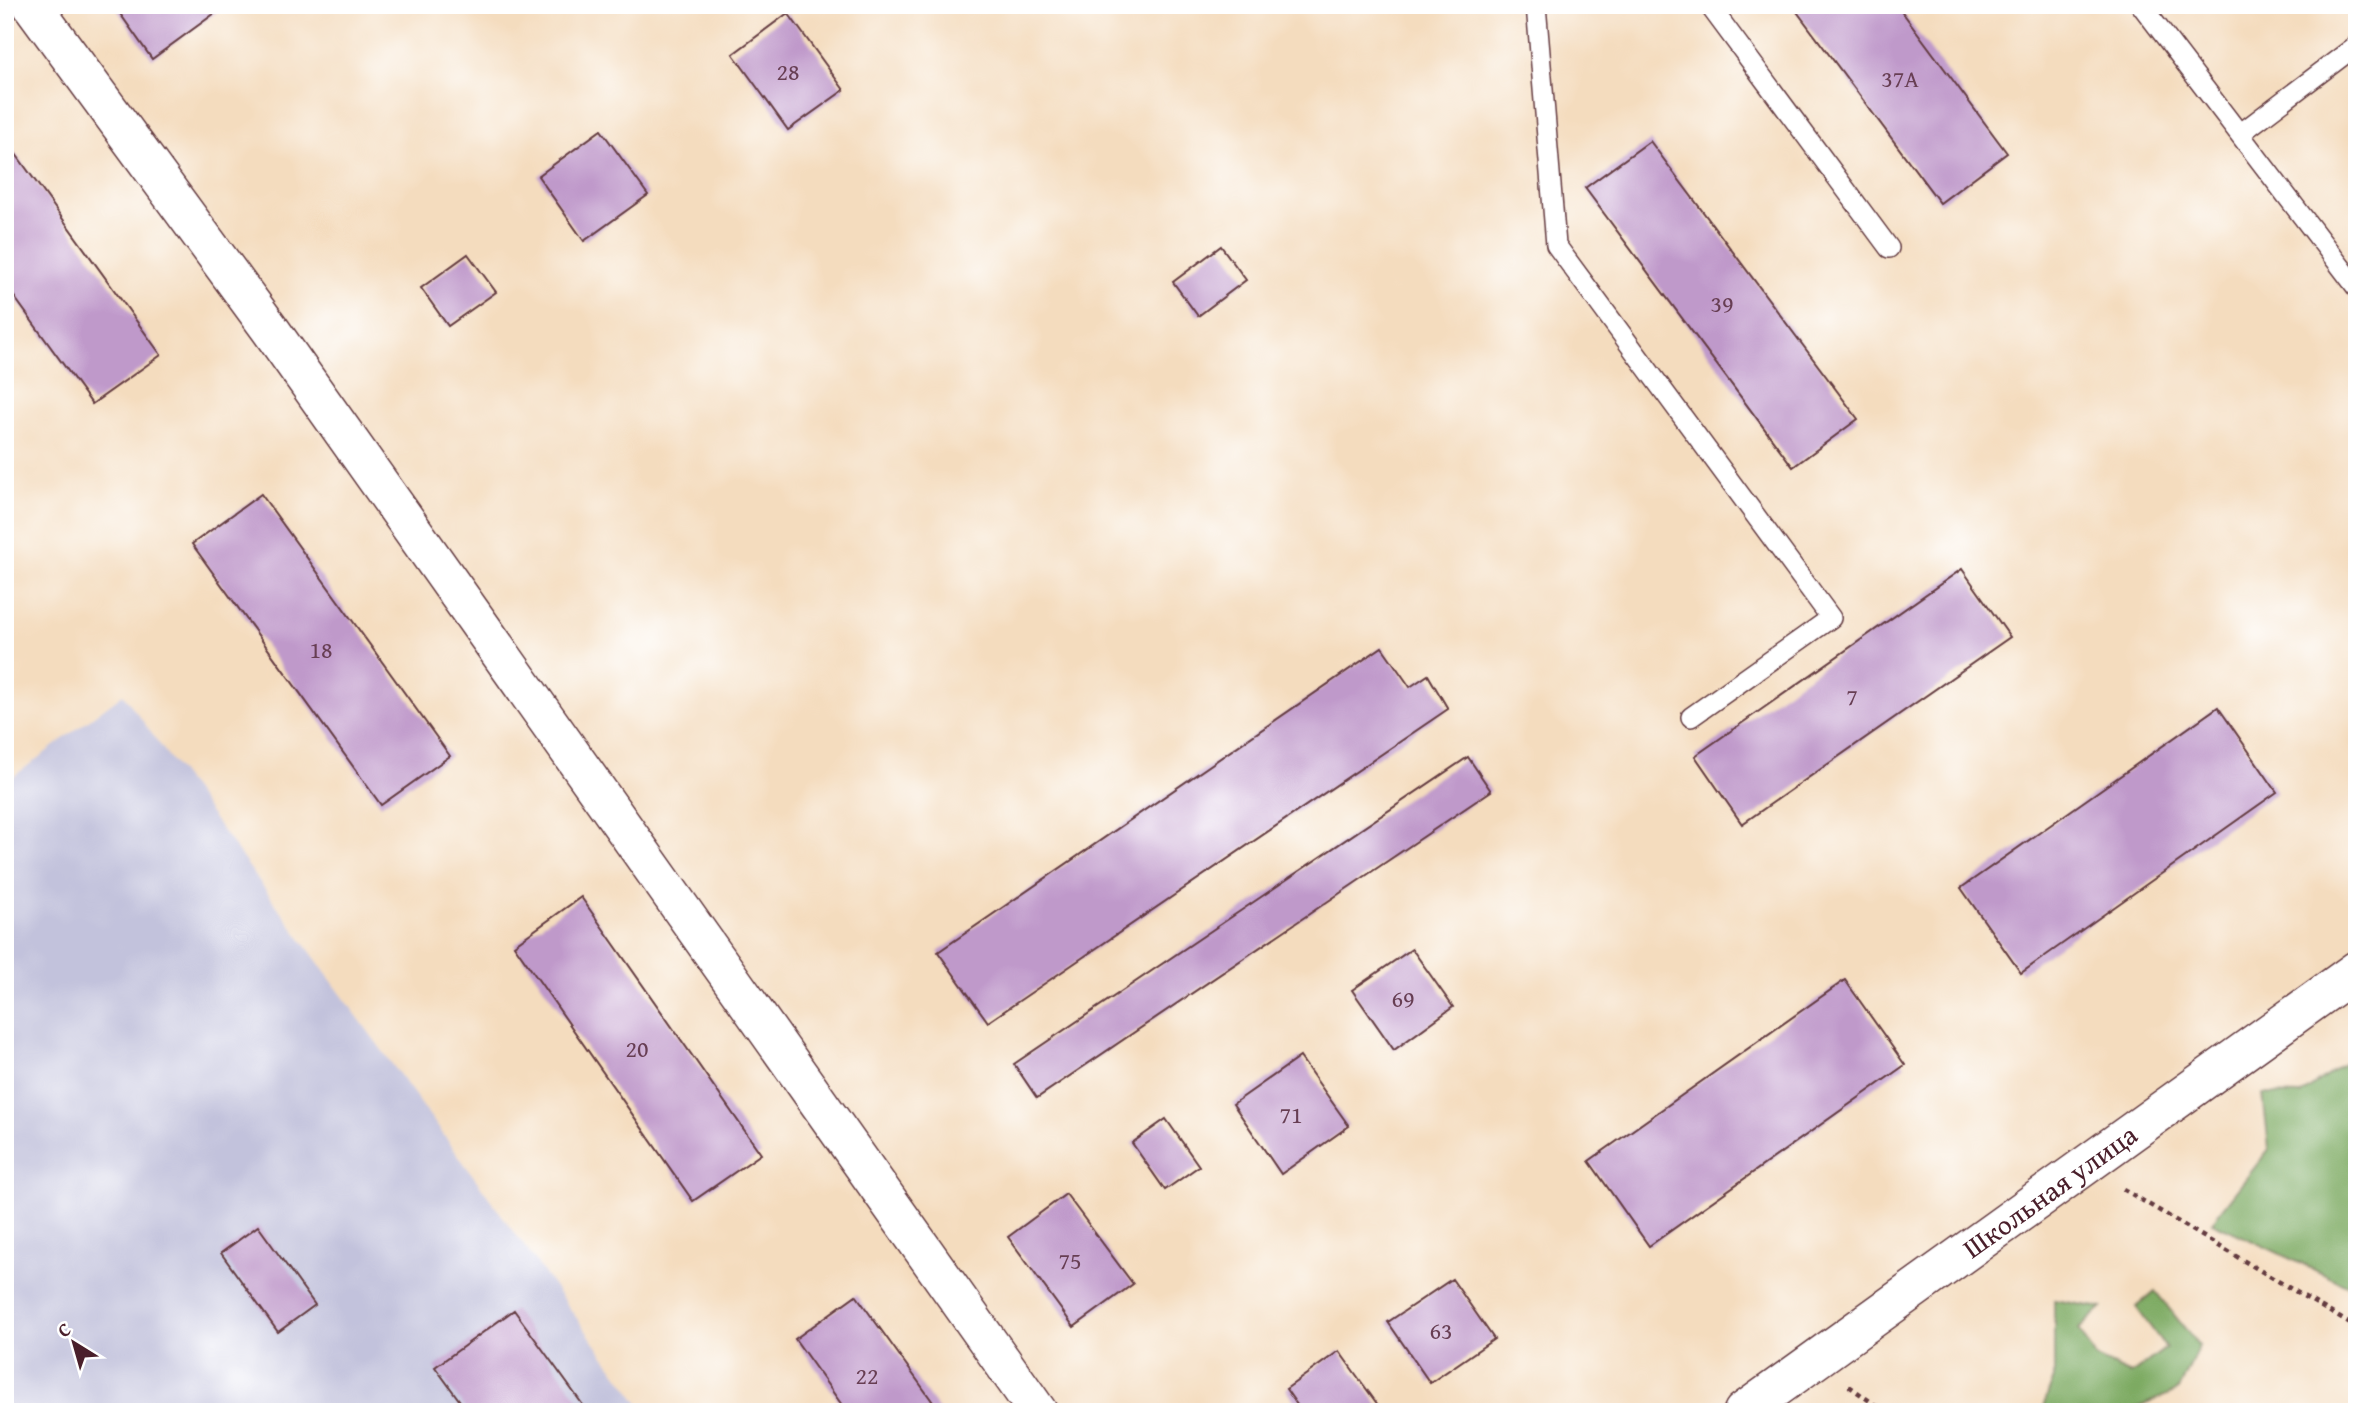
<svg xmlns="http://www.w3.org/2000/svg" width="2362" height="1417" font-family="'Gentium Book Plus',serif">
<rect width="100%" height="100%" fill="#fff"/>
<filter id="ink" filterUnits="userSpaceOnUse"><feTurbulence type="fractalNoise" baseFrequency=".0143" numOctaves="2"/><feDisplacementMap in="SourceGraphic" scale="14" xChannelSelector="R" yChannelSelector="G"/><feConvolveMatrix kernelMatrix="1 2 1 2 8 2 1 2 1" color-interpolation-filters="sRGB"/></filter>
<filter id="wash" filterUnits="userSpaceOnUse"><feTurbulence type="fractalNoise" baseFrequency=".00686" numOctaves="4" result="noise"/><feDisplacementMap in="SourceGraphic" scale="28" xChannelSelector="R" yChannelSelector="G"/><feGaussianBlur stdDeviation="1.57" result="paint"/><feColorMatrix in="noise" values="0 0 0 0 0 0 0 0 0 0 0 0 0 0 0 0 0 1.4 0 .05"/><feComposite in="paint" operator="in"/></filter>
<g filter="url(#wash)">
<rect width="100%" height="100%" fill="#f4dcbe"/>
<path fill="#c2c2dc" d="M123,694L645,1412H5V783Z"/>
<path fill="#7daa62" stroke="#646446" stroke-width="2" d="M2355,1033L2357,1034V1290L2212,1222L2269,1149L2263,1094L2300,1095L2349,1060Z
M2155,1291L2199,1346L2179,1390L2127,1412H2041L2054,1378V1300L2102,1308L2079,1329L2096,1358L2131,1374L2166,1348L2136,1307Z"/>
<g id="blocks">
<path fill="#bf99ca" d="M114,5H226L152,59Z
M1792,5H1897L2007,153L1940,203Z
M788,13L844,90L788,130L733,54Z
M601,130L648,195L584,241L538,176Z
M5,139L161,355L92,404L5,284Z
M1650,141L1858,419L1793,467L1585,188Z
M1221,246L1246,280L1198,316L1173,282Z
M468,254L496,292L448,326L421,288Z
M261,494L450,756L381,805L192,544Z
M1962,569L2010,637L1742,824L1695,756Z
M1382,647L1410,687L1428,675L1448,709L988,1022L938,952Z
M2218,707L2277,792L2021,973L1961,888Z
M1468,757L1491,791L1037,1098L1014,1064Z
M581,897L761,1154L693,1201L514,945Z
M1412,949L1453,1007L1394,1050L1352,990Z
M1845,980L1905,1065L1649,1246L1589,1161Z
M1300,1057L1349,1126L1281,1174L1233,1104Z
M1166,1119L1199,1166L1165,1190L1132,1143Z
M1066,1194L1133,1284L1074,1327L1008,1237Z
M258,1226L315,1305L278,1332L221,1253Z
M1452,1279L1494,1339L1430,1383L1388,1322Z
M856,1295L940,1412H847L795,1339Z
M514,1310L588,1412H468L435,1367Z
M1339,1351L1383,1412H1302L1286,1389Z"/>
</g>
</g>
<g filter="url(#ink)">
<use href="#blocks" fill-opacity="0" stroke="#643b41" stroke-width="2"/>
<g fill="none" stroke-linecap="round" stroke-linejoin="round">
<g stroke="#643b41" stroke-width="22">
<path id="lane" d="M1536,5L1556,245L1831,618L1691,717
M1709,5L1889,248
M2141,5L2357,288
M2241,133L2357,45"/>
</g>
<g stroke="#643b41" stroke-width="41">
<g id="street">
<path d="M32,5L270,329L1038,1412"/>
<path id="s1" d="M1743,1412L2357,970"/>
</g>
</g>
<path stroke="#643b41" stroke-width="4.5" stroke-dasharray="5 5" stroke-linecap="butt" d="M2123,1189L2357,1328
M1849,1386L1885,1412"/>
<use href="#lane" stroke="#fff" stroke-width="19"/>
<use href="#street" stroke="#fff" stroke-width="38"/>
</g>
</g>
<g text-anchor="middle" stroke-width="5" stroke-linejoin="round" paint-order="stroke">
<g font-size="24" fill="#673e53">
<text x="788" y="80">28</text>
<text x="1900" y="87">37А</text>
<text x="1722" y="312">39</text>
<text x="321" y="658">18</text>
<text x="1852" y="705">7</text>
<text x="1403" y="1007">69</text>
<text x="637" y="1057">20</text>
<text x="1291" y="1123">71</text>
<text x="1070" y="1269">75</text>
<text x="1441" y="1339">63</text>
<text x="867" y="1384">22</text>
</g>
<g font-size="28" fill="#4a1f2b" stroke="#fff">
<text dy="10" stroke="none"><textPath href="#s1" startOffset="378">Школьная улица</textPath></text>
</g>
</g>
<rect width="2362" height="1417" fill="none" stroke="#fff" stroke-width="28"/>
<g transform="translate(74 1343) rotate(323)" stroke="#ffffff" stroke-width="5" paint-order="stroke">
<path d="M0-5L12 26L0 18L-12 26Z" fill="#4a1f2b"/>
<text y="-10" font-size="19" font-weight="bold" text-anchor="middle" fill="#4a1f2b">С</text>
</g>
</svg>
